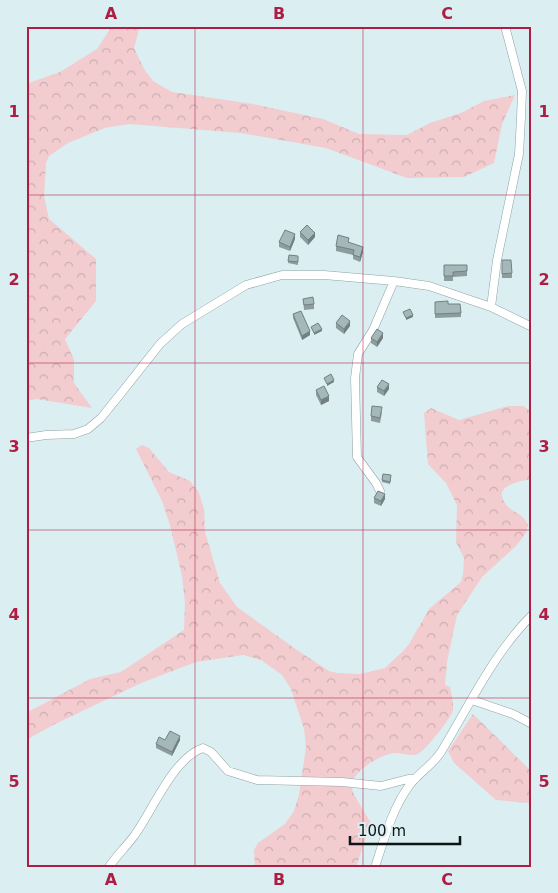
<svg xmlns="http://www.w3.org/2000/svg" width="558" height="893" font-family="'DejaVu Sans',sans-serif">
<defs>
<pattern id="forest-crowns" width="20" height="18" patternUnits="userSpaceOnUse" patternTransform="scale(1.25)"><rect width="20" height="18" fill="#f2cccf"/><path d="M2 6a3 3 0 1 1 6 0M12 15a3 3 0 1 1 6 0" fill="none" stroke="#ceaeb1"/></pattern>
</defs>
<rect width="100%" height="100%" fill="#dbeef1"/>
<path fill="url(#forest-crowns)" d="M112,26H140L134,48L144,69L153,81L172,92L253,104L323,119L359,134L407,135L430,123L461,113L484,101L515,95L502,124L494,163L464,177L407,178L326,148L241,133L129,124L105,128L68,143L49,156L46,163L44,196L49,219L96,259V301L65,339L74,360V383L92,408L37,399L26,401V84L60,72L97,49Z
M508,406H523L532,412V479C521,481 492,485 505,503C511,513 523,512 528,525L526,533L516,546L482,577L457,615L447,662L445,685L450,687C451,694 454,703 453,710C452,717 424,752 418,754C410,757 403,753 395,753C381,754 348,773 352,789C354,797 367,815 371,823L356,867H255L254,850L258,843L285,824L294,811L299,795L306,747L304,729L291,689L282,675L261,660L243,655L196,662L141,683L55,724L26,740V713L90,679L121,672L184,630L185,603L182,576L170,525L162,501L136,449L142,445L149,448L169,472L190,481L199,493L204,509L205,532L220,583L237,607L297,650L329,671L337,673L360,674L385,668L403,651L409,644L429,609L461,582L463,574L464,558L456,542L457,505L446,483L428,464L424,413L431,408L459,420Z
M473,714L532,772V805L528,803L496,800L454,763L448,751Z"/>
<g fill="none" stroke-linecap="round" stroke-linejoin="round">
<g stroke="#90a2a4" stroke-width="9">
<path id="minor" d="M491,307L497,260L519,154L521,118L522,91L505,26
M26,438L46,435L74,434L88,429L101,418L122,392L160,344L182,324L246,285L282,275H324L394,281L429,286L491,307L532,327
M380,491L376,483L357,457L355,378L358,354L373,330L394,281
M472,700L513,714L532,724
M109,867C116,856 126,847 134,836C152,812 173,758 203,748L211,752L228,771L257,780L342,782L381,786L408,779H415
M375,867C384,840 392,809 409,786C418,773 432,766 441,752C469,706 493,654 532,615"/>
</g>
<use href="#minor" stroke="#fff" stroke-width="8"/>
</g>
<path fill="#8d9d9f" d="M300,232L315,237L308,245L300,237Z
M295,239L290,251L279,247V242Z
M349,242L363,252L360,262L353,259V255L336,251V246Z
M289,255L298,259V265L288,263Z
M502,260L512,273V278H502Z
M444,265H467V276L453,277V281H444Z
M303,299L314,304V309L304,310Z
M435,302L448,304L461,313V317L435,318Z
M293,314L310,335L302,340L293,318Z
M336,323L350,326L344,334L336,328Z
M371,338H383L377,347L371,343Z
M377,387L389,389L384,396L377,392Z
M316,390L329,401L321,405L316,395Z
M382,412L380,423L371,421V416Z
M391,478L390,484L382,482V480Z
M374,498L385,499L381,506L374,503Z
M165,740H180L172,756L156,748V744Z"/>
<path fill="#738082" d="M315,233V237L308,245V240Z
M295,234V239L290,251V247Z
M363,247V252L360,262V257Z
M413,315V317L406,320V318Z
M350,321V326L344,334V329Z
M322,329V331L314,335V333Z
M310,331V335L302,340V336Z
M383,333V338L377,347V342Z
M334,380V382L327,386V384Z
M389,384V389L384,396V391Z
M329,396V401L321,405V400Z
M385,494V499L381,506V501Z
M180,736V740L172,756V752Z"/>
<path fill="#a4b7b9" stroke="#738082" d="M307,225L315,233L308,240L300,232Z
M285,230L295,234L290,247L279,242Z
M338,235L349,238L348,242L363,247L360,257L353,255L354,250L336,246Z
M289,255L298,256V262L288,261Z
M502,260H511L512,273L502,274Z
M444,265H467V271L453,272V276H444Z
M313,297L314,304L304,305L303,299Z
M448,301V304H460L461,313L435,314V302Z
M410,309L413,315L406,318L403,312Z
M301,311L310,331L302,336L293,314Z
M342,315L350,321L344,329L336,323Z
M318,323L322,329L314,333L311,327Z
M377,329L383,333L377,342L371,338Z
M331,374L334,380L327,384L324,378Z
M382,380L389,384L384,391L377,387Z
M324,386L329,396L321,400L316,390Z
M372,406L382,407L380,418L371,416Z
M383,474L391,475L390,482L382,480Z
M378,491L385,494L381,501L374,498Z
M170,731L180,736L172,752L156,744L159,737L165,740Z"/>
<path fill="none" stroke="#af1c44" stroke-width="1" stroke-opacity="0.55" d="M195,26V867M363,26V867M26,195H532M26,363H532M26,530H532M26,698H532"/>
<rect width="558" height="893" fill="none" stroke="#dbeef1" stroke-width="55"/>
<path d="M350 836v8h110v-8" fill="none" stroke="#0e1516" stroke-width="2.5"/>
<text x="358" y="836" font-size="15" fill="#0e1516" stroke="#dbeef1" stroke-width="4" paint-order="stroke">100 m</text>
<rect x="28" y="28" width="502" height="838" fill="none" stroke="#af1c44" stroke-width="2"/>
<g font-size="16" text-anchor="middle" font-weight="bold" fill="#af1c44">
<text x="111" y="19">A</text>
<text x="279" y="19">B</text>
<text x="447" y="19">C</text>
<text x="14" y="117">1</text>
<text x="544" y="117">1</text>
<text x="14" y="285">2</text>
<text x="544" y="285">2</text>
<text x="14" y="452">3</text>
<text x="544" y="452">3</text>
<text x="14" y="620">4</text>
<text x="544" y="620">4</text>
<text x="14" y="787">5</text>
<text x="544" y="787">5</text>
<text x="111" y="885">A</text>
<text x="279" y="885">B</text>
<text x="447" y="885">C</text>
</g>
</svg>
